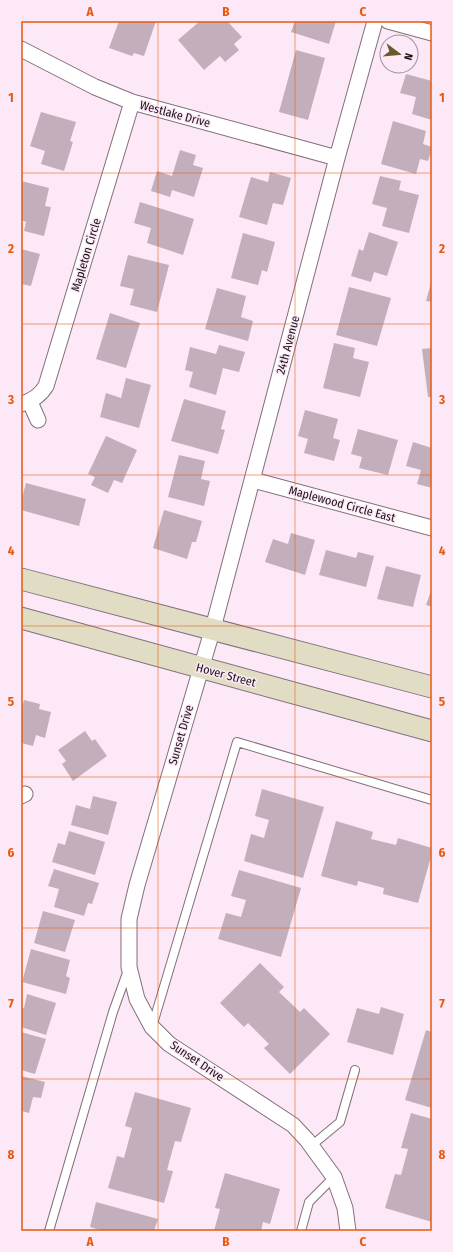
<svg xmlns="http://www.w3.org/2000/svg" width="453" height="1252" font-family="'Fira Sans Condensed',sans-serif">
<rect width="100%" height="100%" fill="#fce8f6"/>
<path fill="#c3afbc" d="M119,21H156L144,56L134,53L132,56L109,48Z
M200,21H227L242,37L234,44L239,50L225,62L220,56L204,70L178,40Z
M295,21H336L329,44L291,32Z
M296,50L325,58L308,120L279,112Z
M406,74L432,81V120L412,114L416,97L400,93Z
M41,112L76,122L70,141L73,142L64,171L41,164L45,151L30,146Z
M393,121L426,131L423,144L432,147V148L428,161L420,159L416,174L381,164Z
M180,150L196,155L193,165L203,168L194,197L172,190L170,197L151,191L157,171L172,176Z
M270,172L291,178L283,205L273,203L267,225L239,217L251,177L268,182Z
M380,176L401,181L399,190L419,195L409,233L382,226L387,208L372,204Z
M21,181L49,188L45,206L51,207L44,236L24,231L26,222L21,220Z
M140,202L194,219L183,255L147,243L151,228L134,223Z
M369,232L398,242L387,276L374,272L371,282L351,276L359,249L363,251Z
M243,233L275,242L267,272L262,270L258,285L231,278Z
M21,249L40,254L31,286L21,284Z
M128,255L169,265L157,312L130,305L134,289L120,286Z
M432,279V302L426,301Z
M349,287L391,298L377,346L336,335Z
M217,288L246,296L241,317L253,321L248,341L205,329Z
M110,313L140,323L126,368L96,359Z
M334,343L355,348L353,358L369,362L360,397L323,388Z
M219,345L245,352L239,372L223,368L216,395L189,387L193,372L185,370L190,347L216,354Z
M432,348V397H428L422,349Z
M126,378L151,385L139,428L100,417L106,393L121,398Z
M184,399L226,411L221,429L225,430L218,454L171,441Z
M305,410L338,419L333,438L340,440L334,461L304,453L308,439L298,436Z
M358,429L398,440L388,475L359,468L362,457L351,454Z
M106,436L137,450L122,483L114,480L108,493L91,485L95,477L88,474Z
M413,442L432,448V488L417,484L421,470L406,466Z
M179,455L205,461L201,479L210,481L204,506L168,497Z
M26,483L86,499L79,526L21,510V502Z
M164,510L202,521L196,542H192L187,559L153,548Z
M291,533L315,540L305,575L265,562L273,539L288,544Z
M326,550L356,558L358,552L374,556L366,587L319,575Z
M386,566L421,575L413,607L377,599Z
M432,588V607L426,605Z
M24,700L40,704L39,709L51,712L45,738L36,735L33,746L21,743V711Z
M85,731L92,741L95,739L107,756L73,781L62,764L66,761L58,750Z
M262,789L324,807L303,878L244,861L251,834L264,838L269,820L255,816Z
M93,796L117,802L108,835L71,825L76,805L90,809Z
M336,821L373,832L371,839L396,845L398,838L432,848V853L418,903L383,894L384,888L358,881L357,886L321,876Z
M69,831L105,842L95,875L52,862L58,843L65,845Z
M54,869L99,883L92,904L88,903L84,916L54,907L59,889L48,886Z
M239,870L301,888L281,957L218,939L226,913L241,917L246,900L231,896Z
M43,911L75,920L65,952L34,943Z
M31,949L70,960L66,976L70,978L66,994L22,982Z
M260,963L284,987L279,992L300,1012L304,1008L330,1034L290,1074L264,1048L269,1044L248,1023L244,1027L220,1003Z
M27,994L56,1003L46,1035L21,1027V1007L24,1008Z
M381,1007L404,1014L393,1055L347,1042L357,1008L379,1014Z
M426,1030L432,1032V1108L405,1100Z
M21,1032L46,1039L35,1074L21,1070Z
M21,1076L45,1082L41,1098L33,1097L29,1113L21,1111Z
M135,1092L191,1108L181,1142L175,1141L167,1170L173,1171L164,1203L108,1188L117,1156L124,1158L132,1128L125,1126Z
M411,1113L432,1119V1222L385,1208L395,1174L401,1175L408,1149L401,1148Z
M225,1173L280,1189L270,1224L263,1222L261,1231H214L220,1209L215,1208Z
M96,1202L158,1219L154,1231H103L90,1227Z"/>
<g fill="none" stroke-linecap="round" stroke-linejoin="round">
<g stroke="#82707c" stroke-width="10">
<path id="service" d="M152,1027L237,742L432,800
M311,1146L340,1122L355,1070
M49,1231L113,1012L128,970
M301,1231L309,1202L334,1177"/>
</g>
<g stroke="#82707c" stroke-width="17">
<path id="minor" d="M388,21L432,33
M21,49L95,87L132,102L337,158
M30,402L38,420
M21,404C32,401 40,396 46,386L132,102
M253,480L432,528
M21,796L25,794
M348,1231L345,1208L334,1177L307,1140L293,1125L169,1044L152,1027L137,999L129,967V919L137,885L213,628L337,158L375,21"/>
</g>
<g stroke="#82707c" stroke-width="23">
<path id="secondary" d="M21,579L432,687
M21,618L432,731"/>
</g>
<use href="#service" stroke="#fff" stroke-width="8"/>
<use href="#minor" stroke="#fff" stroke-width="15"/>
<use href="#secondary" stroke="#e1ddc4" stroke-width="21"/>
</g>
<path fill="none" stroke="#e8590c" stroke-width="1" stroke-opacity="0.55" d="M158,21V1231M295,21V1231M21,173H432M21,324H432M21,475H432M21,626H432M21,777H432M21,928H432M21,1079H432"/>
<g text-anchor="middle" stroke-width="3" stroke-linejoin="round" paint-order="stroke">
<g font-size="12" fill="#191217" stroke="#fce8f6">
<text transform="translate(175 114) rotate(15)" y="4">Westlake Drive</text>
<text transform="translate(86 255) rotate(-73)" y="4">Mapleton Circle</text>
<text transform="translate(288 345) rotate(-75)" y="4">24th Avenue</text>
<text transform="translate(342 504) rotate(15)" y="4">Maplewood Circle East</text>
<text transform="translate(226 675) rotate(15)" y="4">Hover Street</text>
<text transform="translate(181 735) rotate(-74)" y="4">Sunset Drive</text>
<text transform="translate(197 1061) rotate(34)" y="4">Sunset Drive</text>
</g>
</g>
<rect width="453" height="1252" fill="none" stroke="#fce8f6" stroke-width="44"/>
<g transform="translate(399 54) rotate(106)"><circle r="19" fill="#fce8f6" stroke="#a1929d"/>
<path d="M0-3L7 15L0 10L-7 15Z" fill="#655c29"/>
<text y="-6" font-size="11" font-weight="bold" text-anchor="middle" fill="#191217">N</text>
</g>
<rect x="22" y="22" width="409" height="1208" fill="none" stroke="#e8590c" stroke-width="1.5"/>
<g font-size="13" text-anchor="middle" font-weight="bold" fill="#e8590c">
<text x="90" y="16">A</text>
<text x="226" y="16">B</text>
<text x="363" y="16">C</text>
<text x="11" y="102">1</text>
<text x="442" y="102">1</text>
<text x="11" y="253">2</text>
<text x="442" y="253">2</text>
<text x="11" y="404">3</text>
<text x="442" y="404">3</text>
<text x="11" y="555">4</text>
<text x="442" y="555">4</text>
<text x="11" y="706">5</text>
<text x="442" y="706">5</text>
<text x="11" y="857">6</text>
<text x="442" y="857">6</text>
<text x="11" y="1008">7</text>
<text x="442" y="1008">7</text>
<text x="11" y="1159">8</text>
<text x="442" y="1159">8</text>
<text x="90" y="1246">A</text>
<text x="226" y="1246">B</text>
<text x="363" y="1246">C</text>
</g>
</svg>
